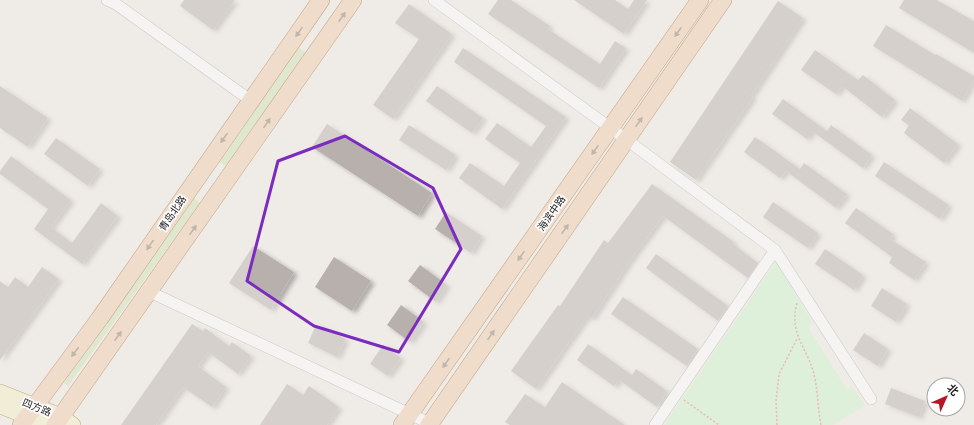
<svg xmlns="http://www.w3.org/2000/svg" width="974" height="425" font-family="'IBM Plex Sans','Noto Sans SC',sans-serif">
<defs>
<filter id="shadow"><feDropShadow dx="4" dy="2.5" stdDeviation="2" flood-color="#0004"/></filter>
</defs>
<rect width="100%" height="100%" fill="#efebe7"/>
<path fill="#cfe3b2" d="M299,48L306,52L226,166L219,162Z
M193,197L200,203L68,386L64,383Z"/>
<path fill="#caf4c9" d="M776,262L813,323L808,327L847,390L852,386L865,405L833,425H664Z"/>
<path fill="#b8b0ac" filter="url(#shadow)" d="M184,0H235L213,30L180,6Z
M498,0H511L550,26L548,29L600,64L615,41L626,48L599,88L488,14Z
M574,0H615L628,9L634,0H647L624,34Z
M904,0H937L974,21V53L899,8Z
M778,1L803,18L751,96L753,97L696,180L670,162Z
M409,4L452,34L393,119L373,105L419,39L395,23Z
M886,25L935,55L936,54L974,76V79L962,101L873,46Z
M463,48L566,117L502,209L459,178L470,163L504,186L520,163L485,139L497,123L531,147L546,126L454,62Z
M815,50L858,80L863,75L895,100L882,117L842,86L836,94L801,70Z
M0,86L48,118L28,147L0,128Z
M437,86L483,118L472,133L426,101Z
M783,99L827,131L831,125L872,155L863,168L812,131L807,139L772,114Z
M910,108L958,144L944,163L904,133L909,125L901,120Z
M327,124L432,193L418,216L312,147Z
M409,125L456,155L446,170L399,140Z
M755,137L800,169L804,163L847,194L836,208L786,171L780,178L744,152Z
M56,138L100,169L88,186L44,154Z
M11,156L71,200L51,227L72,243L101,203L118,216L82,264L34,229L48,209L0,174V171Z
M884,162L949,205L940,219L875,176Z
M652,184L734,242L733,244L758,263L748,278L663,216L631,259L592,318L587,316L536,389L511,371L558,305L560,306L604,240L608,243Z
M773,202L818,233L808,248L763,217Z
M856,208L893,234L890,239L926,262L914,280L889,263L892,257L845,223Z
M446,212L482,236L471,253L435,229Z
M253,246L294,272L271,310L229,283Z
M825,249L863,275L854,290L815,264Z
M656,254L728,306L718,321L646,268Z
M334,257L371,281L352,311L315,287Z
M420,265L447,285L436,302L408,281Z
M42,267L59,279L0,360V281L8,287L15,277L28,287Z
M882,288L907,304L896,322L871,306Z
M623,297L698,349L687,366L611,314Z
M401,305L424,322L410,342L387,325Z
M192,324L203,331L205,328L229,346L232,342L251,356L238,374L208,352L198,366L226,387L212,407L183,387L156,425H121Z
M316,325L346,339L337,357L308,343Z
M864,333L888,349L878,366L853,350Z
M588,344L632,375L636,369L667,391L657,407L619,380L614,386L577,360Z
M383,345L401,358L388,376L370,364Z
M562,382L607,413L625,425H510L505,422L525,394L545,407Z
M287,384L303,395L309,386L339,407L327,425H260Z
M891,388L925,401L919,417L885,404Z"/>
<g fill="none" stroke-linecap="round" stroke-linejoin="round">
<g stroke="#a0a0a0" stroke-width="12">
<path id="minor" d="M107,0L116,4L250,100
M434,0L627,140L775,250L871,399
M150,292L433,425
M655,425L775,250"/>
</g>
<g stroke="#6b6b11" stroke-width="16">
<path id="secondary" d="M0,392L61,416L73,425
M0,406L48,425"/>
</g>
<g stroke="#8a5510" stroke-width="18">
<path id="primary" d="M21,425L100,318L321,0
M55,425L353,0
M402,425L700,0
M429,425L723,0"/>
</g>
<path stroke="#eb7b7b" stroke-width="1.5" stroke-dasharray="2 2" stroke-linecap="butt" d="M797,303C788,336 810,350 815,379C818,394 818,410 821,425
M684,400L719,425
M777,425L776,401L779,374L797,339"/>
<use href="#minor" stroke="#fff" stroke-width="11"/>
<use href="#secondary" stroke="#f3f0c0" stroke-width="15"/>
<use href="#primary" stroke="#f2cba8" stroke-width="17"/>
</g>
<defs><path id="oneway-solid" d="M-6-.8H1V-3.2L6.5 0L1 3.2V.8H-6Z"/></defs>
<g fill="#887564">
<use href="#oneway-solid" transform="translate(342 17) rotate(-55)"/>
<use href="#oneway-solid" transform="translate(299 32) rotate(125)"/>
<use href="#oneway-solid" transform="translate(678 32) rotate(125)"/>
<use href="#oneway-solid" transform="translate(639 122) rotate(-55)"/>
<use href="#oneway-solid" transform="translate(267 123) rotate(-55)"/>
<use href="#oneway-solid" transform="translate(224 138) rotate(125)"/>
<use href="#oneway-solid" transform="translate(595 150) rotate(125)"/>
<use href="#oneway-solid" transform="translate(565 229) rotate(-55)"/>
<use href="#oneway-solid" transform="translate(193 230) rotate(-55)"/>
<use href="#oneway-solid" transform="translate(150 245) rotate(124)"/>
<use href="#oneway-solid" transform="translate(521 256) rotate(125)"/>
<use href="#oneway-solid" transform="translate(491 335) rotate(-55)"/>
<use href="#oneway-solid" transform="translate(118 336) rotate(-55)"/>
<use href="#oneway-solid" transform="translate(75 352) rotate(127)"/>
<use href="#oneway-solid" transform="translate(446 363) rotate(125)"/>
</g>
<path d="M0 0H974V425H0ZM345,136L433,188L461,249L399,352L314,326L247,281L278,161Z" fill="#efebe7" fill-opacity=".55" fill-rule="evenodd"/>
<path fill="none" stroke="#7b2cbf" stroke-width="3" stroke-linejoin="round" d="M345,136L433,188L461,249L399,352L314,326L247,281L278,161Z"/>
<g text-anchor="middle" stroke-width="3.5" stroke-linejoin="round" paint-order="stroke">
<g font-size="10" fill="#1f1f1f" stroke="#fff">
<text transform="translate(172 213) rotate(-56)" y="4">青岛北路</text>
<text transform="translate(551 213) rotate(-55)" y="4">海滨中路</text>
<text transform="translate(37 407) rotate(22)" y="4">四方路</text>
</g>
</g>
<g transform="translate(946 397) rotate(45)"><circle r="19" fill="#ffffff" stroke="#a5a5a5"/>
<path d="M0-3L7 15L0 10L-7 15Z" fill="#b81626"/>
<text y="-6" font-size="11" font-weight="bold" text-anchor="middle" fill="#1f1f1f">北</text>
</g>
</svg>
